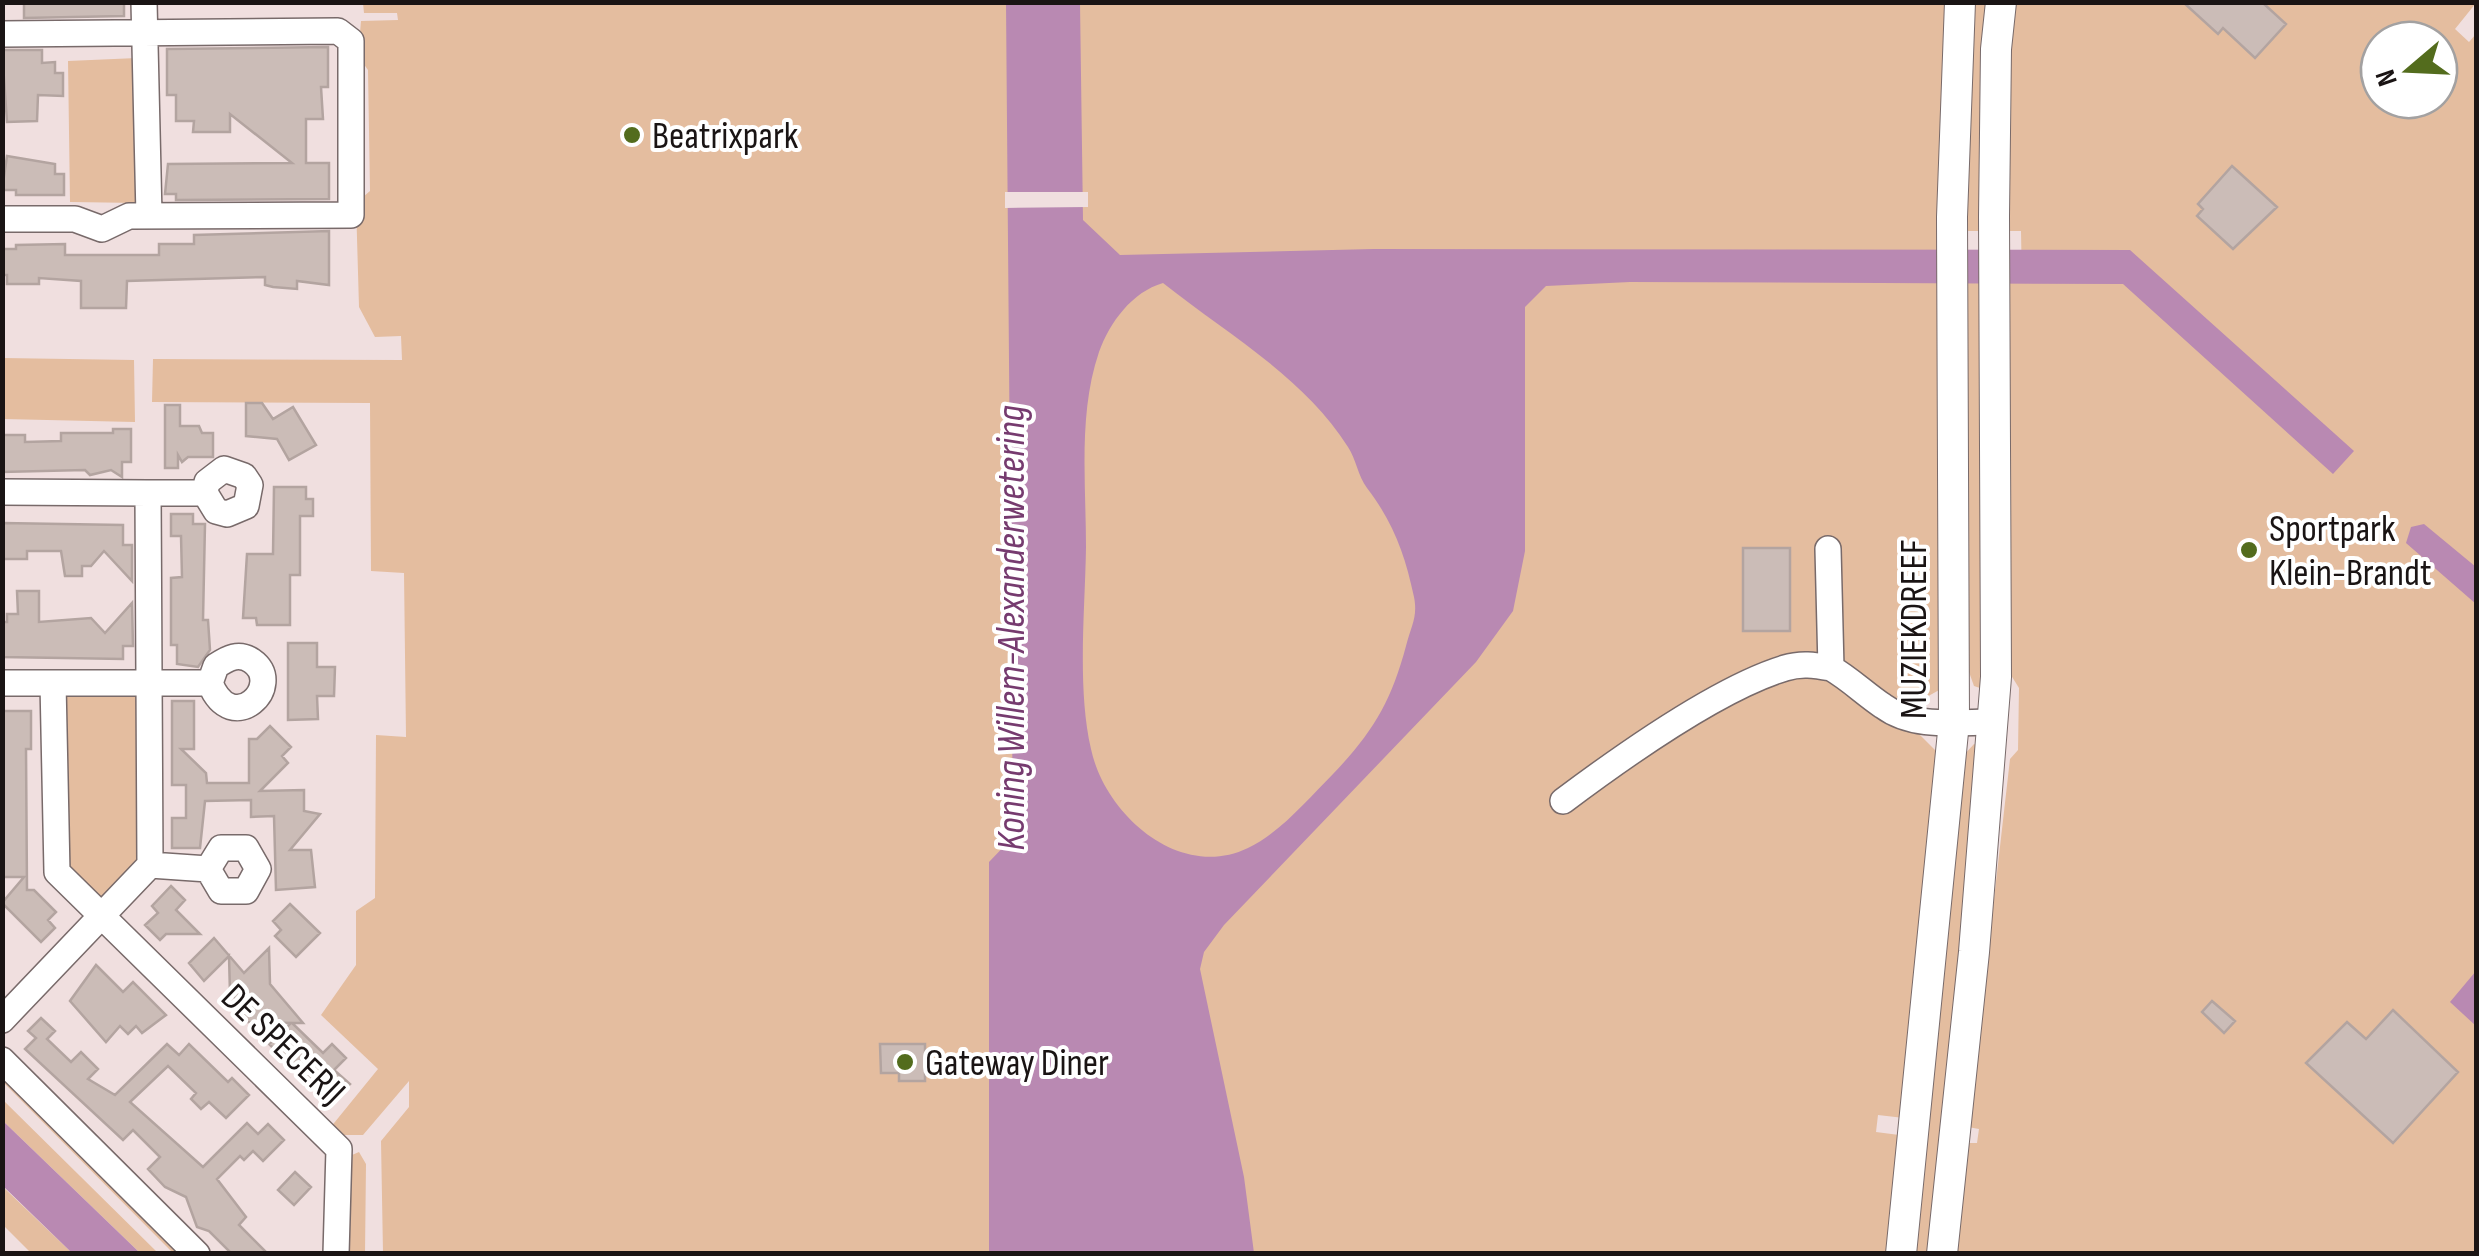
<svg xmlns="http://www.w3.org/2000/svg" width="2479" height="1256" font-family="'Sofia Sans Condensed',sans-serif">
<rect width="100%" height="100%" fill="#f0dfdf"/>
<path fill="#e4bd9f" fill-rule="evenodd" d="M363,3H1957L1941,689L1923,699L1919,734L1941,756L1904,1118L1878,1115L1876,1132L1907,1136L1895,1253H383L381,1141L409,1107V1081L363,1135H340L330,1128L378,1069L321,1015L356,965V911L375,898L376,735L406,737L404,573L371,571L370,403L152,402L153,359L402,360L401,336L375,337L359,307L356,203L370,191L368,70L358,56L361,21L398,20L397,13H364Z
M1966,3H1990L1987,231H1964Z
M2008,3H2476L2455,29L2469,42L2476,34V1253L1954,1254L1967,1143H1977L1979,1129L1968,1127L2010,759L2018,750L2019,688L2009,672L2008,283H2022L2021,231H2008ZM2379,40H2439V100H2379Z
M137,58L140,203L70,202L68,61Z
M1964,281L1986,282L1983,689L1974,686L1969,672Z
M3,358L134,360L135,422L3,419Z
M133,690L141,699L142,859L104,903L66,865L65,702L66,695Z
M1974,744L1980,747L1936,1253L1910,1254L1963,756Z
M2,1074L184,1253H173L3,1082Z
M2,1099L158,1253H140L3,1121Z
M359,1152L366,1164L365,1253L345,1254V1158Z
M2,1186L72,1253H31L3,1225Z"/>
<path fill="#b989b2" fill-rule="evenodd" d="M1006,3H1080L1083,220L1120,255L1374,249L2130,250L2354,451L2333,474L2123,284L1630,282L1546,286L1525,307V551L1513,611L1476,662L1224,925L1204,952L1200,969L1244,1177L1254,1253H989V862L1013,837ZM1163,283C1227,334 1303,376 1348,447C1356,459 1358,476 1367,488C1393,522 1405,554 1414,597C1418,617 1411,626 1406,646C1391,702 1373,732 1333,774C1307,800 1281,832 1248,848C1180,881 1105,815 1091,749C1077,687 1085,612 1086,547C1086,484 1078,413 1099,352C1110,322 1132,292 1163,283Z
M2424,524L2476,567V604L2406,543L2411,527Z
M2476,971V1026L2450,1002Z
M3,1121L140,1253H72L3,1186Z"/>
<path fill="#f0dfdf" d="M1005,192H1088V207L1005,208Z"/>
<path fill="#cbbcb7" stroke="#b3a4a0" stroke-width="2.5" d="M24,2H124V16L24,18Z
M2184,3H2263L2286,24L2255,58L2223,28L2218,34Z
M328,47V87H321L323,119H306V163H329V199L176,200V194H165L168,164L292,163L230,114V132H193L194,121H176V95H167V49Z
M2,50H42V63L55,62V73H63V96L38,95L37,121L7,122Z
M7,156L55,164V174H64V195H16V190H2Z
M2232,166L2277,207L2233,249L2197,216L2203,209L2198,204Z
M329,231V285L297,281V289L273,287L265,285V277L127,281L126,308H81V281L39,278V284H7V275H2V249H16V245L65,244V255H159V244H194V235Z
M246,403H262L273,419L293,407L316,445L289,460L277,439L246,436Z
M165,405H180V426H199L202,433H213V457H188L182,462L178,455V468H165Z
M113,429H131V462H122V477L111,470L90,475L85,470L2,472V435H25V442L61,441V433H113Z
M274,487H306V499H313V516H300V575H290V625H257L256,618H243L247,554H273Z
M171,514H193V524H205L203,620H208L210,650L198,667L177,664V645H171V578L182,577L181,536H171Z
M2,523L123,525V545H132V581L104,551L91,566H82V576H65L61,551H27V559H2Z
M1743,548H1790V631H1743Z
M17,591H39V622L91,618L105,633L132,603L133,646H123V659L2,657V622H7V614H18Z
M288,643H317V667H335L334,696H317L318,719L288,720Z
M172,701H194V749H181L206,773L207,783H249V739H257L270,726L291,747L282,756L288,763L260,791L304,790V811L320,814L290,850H311L315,887L276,890L274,816L251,817V800L205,801L200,848H172V818H186V785H172Z
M2,711H31V749H26L27,890H34L56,912L48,920L55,928L41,942L2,903L24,877H2Z
M171,886L185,900L176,910L200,934H166L160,940L145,925L158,913L152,906Z
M290,904L320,933L296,957L275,936L281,930L273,921Z
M214,938L244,973L269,948L270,984L303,1023H292L323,1053L332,1044L346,1058L334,1070L350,1084L330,1104L269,1044L291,1023L247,1022L238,1013L237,1000L230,993L229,956L204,981L189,963Z
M96,965L123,992L133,982L166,1015L142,1033L136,1026L128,1034L120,1026L106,1042L70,1001Z
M2212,1001L2235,1021L2224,1033L2202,1012Z
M2393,1010L2458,1072L2393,1143L2306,1063L2347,1022L2366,1039Z
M41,1018L55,1031L47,1039L71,1062L81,1052L98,1069L88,1079L115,1095L167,1044L179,1055L189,1044L228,1082L232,1078L249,1095L226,1118L209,1102L201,1109L191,1099L196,1093L168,1066L130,1102L203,1167L247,1123L258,1134L268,1124L284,1140L263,1161L253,1151L244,1160L240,1156L217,1179L246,1217L239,1225L268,1254H232L209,1231L197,1227L186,1197L165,1187L148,1169L160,1157L133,1130L123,1140L25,1049L36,1038L28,1031Z
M880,1044H925V1081H899V1073H881Z
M295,1172L311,1187L294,1205L278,1190Z"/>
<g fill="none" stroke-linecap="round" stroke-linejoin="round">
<g stroke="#786a6a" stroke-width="28">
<path id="minor" d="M144,2L149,216
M2,34L338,31L351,41V215L129,216L102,229L75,219H2
M2,492L148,493L150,865L2,1020
M148,493H205L216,511L227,514L246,506L250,485L244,476L224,469L207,482L205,493
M1828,549L1831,668C1850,679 1865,694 1883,706C1914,729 1957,722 1994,722
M2,683H210L216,666C228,658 239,652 252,661C286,685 232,739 210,683
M53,683L57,872L339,1149L336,1254
M1563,801C1619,759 1719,688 1785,668C1801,663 1814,665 1831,668
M150,865L208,869L221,848H246L258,869L246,891H221L208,869
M2,1060L197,1254"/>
</g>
<g stroke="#786a6a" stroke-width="32">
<path id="major" d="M1901,1254L1954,722L1952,217L1960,2
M1942,1254L1974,952L1996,677L1994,216L1996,49L2001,2"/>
</g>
<use href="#minor" stroke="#fff" stroke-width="25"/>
<use href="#major" stroke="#fff" stroke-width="30"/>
</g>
<g fill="#536c1d" stroke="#fff" stroke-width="4">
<circle cx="632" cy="135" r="10"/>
<circle cx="2249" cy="550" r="10"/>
<circle cx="905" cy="1062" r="10"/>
</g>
<g text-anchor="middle" stroke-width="8" stroke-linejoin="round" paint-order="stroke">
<g font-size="38" fill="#1a1414" stroke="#fff" text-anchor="start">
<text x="652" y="148">Beatrixpark</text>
<text x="2269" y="541">Sportpark<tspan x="2269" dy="44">Klein-Brandt</tspan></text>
<text x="925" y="1075">Gateway Diner</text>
</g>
<g font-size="38" fill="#1a1414" stroke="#fff">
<text transform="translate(1913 629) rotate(-90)" y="13">MUZIEKDREEF</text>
<text transform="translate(284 1044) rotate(44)" y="13">DE SPECERIJ</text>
</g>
<g font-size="40" font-style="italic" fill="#763b6f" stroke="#fff">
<text transform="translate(1010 628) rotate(-90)" y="14">Koning Willem-Alexanderwetering</text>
</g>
</g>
<rect width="2479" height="1256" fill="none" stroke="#1a1414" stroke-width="10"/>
<g transform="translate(2409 70) rotate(251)"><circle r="48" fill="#ffffff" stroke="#a3a1a1" stroke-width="2.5"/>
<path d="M0-8L18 38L0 25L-18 38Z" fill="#536c1d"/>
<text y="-15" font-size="28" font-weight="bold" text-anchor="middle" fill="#1a1414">N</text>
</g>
</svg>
